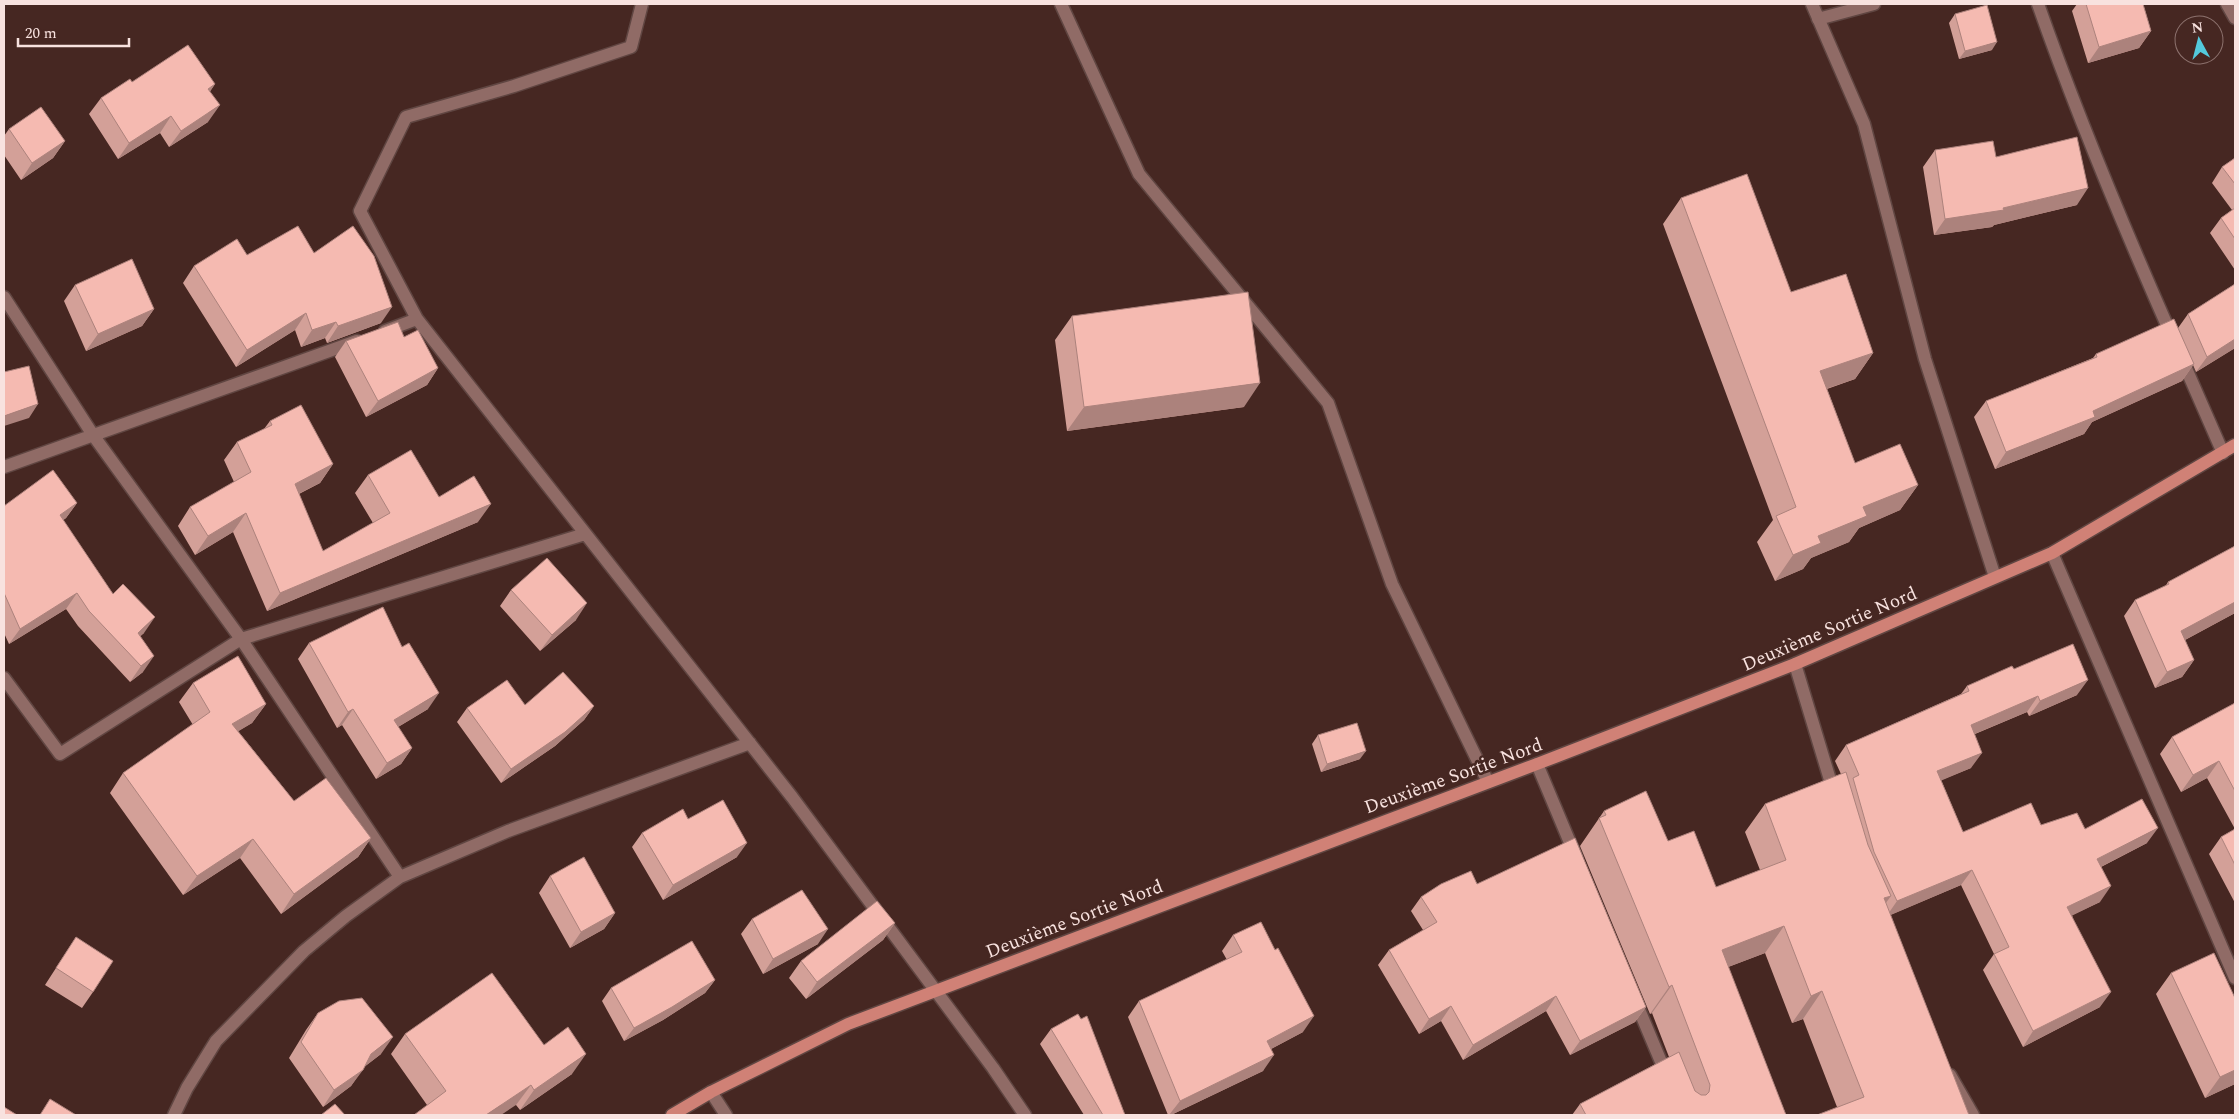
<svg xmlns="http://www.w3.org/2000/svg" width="2239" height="1119" font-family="Spectral,serif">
<rect width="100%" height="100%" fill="#462722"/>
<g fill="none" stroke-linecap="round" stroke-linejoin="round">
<g stroke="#604642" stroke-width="15">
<path id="minor" d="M642,4L631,47L514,86L406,117L360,211L417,319L792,797L993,1068L1025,1115
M1061,4L1139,174L1328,403L1392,584L1488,782
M1812,4L1864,124L1925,359L1995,577
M2038,4C2078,118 2124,228 2173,339
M2227,4L2235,18
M1818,19L1874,4
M4,297L93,435L241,639L400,877
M385,331L417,319
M2181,357L2223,453
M4,467L357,341
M2052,553L2235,978
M1795,664L1834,793
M4,678L60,754L241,639L585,534
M1537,764L1576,857
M1635,1000L1667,1076
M1950,1075L1973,1115
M711,1092L726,1115
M174,1115L187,1088L216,1041L304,951L346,916L400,877L508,831L750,743"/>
</g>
<g stroke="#604642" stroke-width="15">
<path id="primary" d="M672,1115L711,1092L848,1024L1537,764L1795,664L2052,553L2235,445"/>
</g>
<use href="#minor" stroke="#906b66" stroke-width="12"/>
<use href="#primary" stroke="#d08176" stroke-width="12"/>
</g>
<path fill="#d3a098" d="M2077,4H2143L2151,31L2139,48L2088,63L2072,11Z
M1955,14L1992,50L1959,59L1949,23Z
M132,82L215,84L210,91L208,122L169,147L160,133L118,159L89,114L101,98Z
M9,129L65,141L53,158L21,180L4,155V136Z
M1935,150L1996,157L2077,205L1994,225L1992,227L1934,235L1923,167Z
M2235,158V270L2210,233L2221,218L2232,210L2212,183L2222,167Z
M1681,198L1791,292L1873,353L1855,379L1827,389L1855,463L1918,485L1900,510L1859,528L1849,542L1811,558L1803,569L1775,581L1757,542L1773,520L1663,224Z
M314,253L381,323L327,343L325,338L301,347L295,330L236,367L183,283L194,266L247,255Z
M2235,284V348L2196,372L2193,365L2182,381L2092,422L2084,434L1995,469L1974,417L1986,401L2093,358L2096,354L2178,328L2188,314Z
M75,285L154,309L142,326L86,351L64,301Z
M1072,316L1244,407L1067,431L1055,340Z
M404,337L438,368L427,385L366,417L335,357L346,341Z
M270,421L333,464L320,483L299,494L323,551L373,523L355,493L368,475L439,497L478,522L267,611L233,532L195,555L178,526L190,507L234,482L224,460L237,442L264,429Z
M77,503L66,518L63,520L113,594L144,633L140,636L143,672L130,682L78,626L66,609L9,644L4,633V505V506Z
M2235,546V613L2185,640L2194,660L2182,677L2155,688L2124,616L2135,600L2165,587L2168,582Z
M511,590L576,620L540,651L500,606Z
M309,643L428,709L398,727L412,748L401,764L376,779L342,725L337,728L298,659Z
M2014,669L2077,695L2029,716L2027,712L1975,734L1971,768L1941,780L1963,832L2041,825L2085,829L2147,843L2101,867L2100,902L2072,915L2100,1007L2023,1047L1983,970L1994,954L1961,885L1890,915L1969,1115L1837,1107L1803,1019L1792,1023L1765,953L1728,967L1786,1115H1572L1580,1104L1669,1057L1652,1013L1650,1014L1580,846L1604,811L1668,841L1716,887L1760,870L1745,832L1765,804L1841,774L1835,761L1846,745L1961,694L1967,686Z
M193,683L266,704L252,723L238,731L294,801L371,838L358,857L281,914L240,858L183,895L110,793L123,773L193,725L179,702Z
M2235,703V829L2207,778L2181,792L2160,754L2172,737Z
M525,705L594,706L584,720L555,746L501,783L457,722L467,708Z
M1318,735L1360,759L1321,772L1312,744Z
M688,819L737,857L663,900L632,847L642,833Z
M2235,829V903L2209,854L2221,837Z
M550,876L615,913L604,929L570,948L539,893Z
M1477,884L1646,1007L1635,1022L1570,1055L1546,1011L1463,1060L1441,1021L1419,1034L1378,965L1389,950L1423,930L1411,911L1421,897Z
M752,919L818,944L763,974L741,934Z
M895,923L883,940L806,999L789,978L801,961Z
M1233,935L1303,1032L1271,1049L1263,1071L1171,1115H1168L1128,1017L1139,1001L1227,960L1222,951Z
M76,937L93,992L82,1008L45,985Z
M2171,973L2235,998V1084L2205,1098L2156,994Z
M715,980L705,993L663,1020L624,1041L602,1001L611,988Z
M318,1013L381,1054L364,1067L351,1086L323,1107L289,1058L306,1030Z
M1051,1029L1125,1115H1084L1040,1044Z
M405,1034L544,1045L572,1074L520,1110L516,1105H427L391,1054Z"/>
<path fill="#ac827c" d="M2151,31L2139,48L2088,63L2099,47Z
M1997,42L1992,50L1959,59L1965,51Z
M215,84L204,101L208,89Z
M220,105L208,122L169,147L181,131Z
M171,116L160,133L118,159L129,143Z
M65,141L53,158L21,180L32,163Z
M2088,188L2077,205L1994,225L1992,227L1934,235L1945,219L2003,208Z
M392,307L381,323L327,343L338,326Z
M154,309L142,326L86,351L98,334Z
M306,313L295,330L236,367L247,350Z
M336,322L325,338L301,347L312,330Z
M2235,339V348L2196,372L2207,357Z
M1873,353L1855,379L1802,397L1820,371Z
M2194,364L2182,381L2092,422L2084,434L1995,469L2006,452L2093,411Z
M438,368L427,385L366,417L378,401Z
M1260,383L1244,407L1067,431L1084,407Z
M38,404L29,418L4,426V416Z
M333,464L320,483L282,502L295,484Z
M1918,485L1900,510L1859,528L1849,542L1811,558L1803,569L1775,581L1793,555L1818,536L1863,507Z
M77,503L66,518L49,531L60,515Z
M491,504L478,522L267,611L280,593Z
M246,513L233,532L195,555L208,536Z
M77,593L66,609L9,644L20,629Z
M2235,602V613L2170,648L2181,631Z
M587,603L576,620L540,651L552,635Z
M155,617L144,633L128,648L138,633Z
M154,656L143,672L130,682L141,666Z
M2194,660L2182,677L2155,688L2167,672Z
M2088,680L2077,695L2029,716L2040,701Z
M439,693L428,709L383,736L394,720Z
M2038,696L2027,712L1960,740L1971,725Z
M266,704L252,723L219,743L232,724Z
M594,706L584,720L555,746L501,783L511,769Z
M353,709L342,725L337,728L348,712Z
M412,748L401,764L376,779L387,763Z
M1366,751L1360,759L1321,772L1327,764Z
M1982,753L1971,768L1926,787L1937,771Z
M2219,761L2207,778L2181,792L2193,775Z
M2158,828L2147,843L2087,874L2097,859Z
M371,838L358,857L281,914L294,894Z
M253,839L240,858L183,895L197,876Z
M747,843L737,857L663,900L673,885Z
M1972,870L1961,885L1886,917L1897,901Z
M2111,886L2100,902L2057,923L2067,907Z
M1891,896L1871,923L1884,898Z
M615,913L604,929L570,948L581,932Z
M895,923L883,940L806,999L817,982Z
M1784,926L1765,953L1702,977L1722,950Z
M828,929L818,944L763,974L773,959Z
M715,980L705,993L663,1020L624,1041L634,1028Z
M1672,985L1652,1013L1650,1014L1669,987Z
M1822,991L1803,1019L1792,1023L1811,996Z
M2111,992L2100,1007L2023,1047L2033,1031Z
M1556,996L1546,1011L1463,1060L1473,1045Z
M1451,1006L1441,1021L1419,1034L1429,1019Z
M1646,1007L1635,1022L1570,1055L1580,1041Z
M1314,1016L1303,1032L1256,1057L1267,1041Z
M393,1037L381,1054L359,1071L371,1054Z
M586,1054L572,1074L520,1110L534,1090Z
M1274,1055L1263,1071L1171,1115H1169L1180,1101Z
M363,1070L351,1086L323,1107L334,1090Z
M2235,1070V1084L2205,1098L2220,1077Z
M531,1085L516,1105L501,1115H486Z"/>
<path fill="#f5bab1" stroke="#ac827c" d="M2086,4H2143L2151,31L2099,47Z
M1987,5L1997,42L1965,51L1955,14Z
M188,45L215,84L208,89L220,105L181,131L171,116L129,143L101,98L130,79L132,82Z
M41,107L65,141L32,163L9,129Z
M2077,137L2088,188L2003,208L2004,210L1945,219L1935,150L1993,141L1996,157Z
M2235,158V184L2222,167Z
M1747,174L1791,292L1846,274L1873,353L1820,371L1855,463L1900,444L1918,485L1863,507L1867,516L1818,536L1821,543L1793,555L1776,516L1796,507L1681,198Z
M2235,208V239L2221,218Z
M298,226L314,253L353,226L374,256L392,307L338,326L336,322L312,330L306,313L247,350L194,266L237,239L247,255Z
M132,259L154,309L98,334L75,285Z
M2235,284V339L2207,357L2188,314Z
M1248,292L1260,383L1084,407L1072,316Z
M2174,319L2194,364L2093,411L2095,417L2006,452L1986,401L2097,357L2096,354Z
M398,322L404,337L418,330L438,368L378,401L346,341Z
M29,366L38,404L4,416V372Z
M301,405L333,464L295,484L323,551L390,513L368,475L411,450L439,497L474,476L491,504L280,593L246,513L208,536L190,507L251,472L237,442L272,425L270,421Z
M53,470L77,503L60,515L113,594L123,584L155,617L138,633L154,656L141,666L89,611L77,593L20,629L4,593V505V506Z
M2235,546V602L2181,631L2194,660L2167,672L2135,600L2169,584L2168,582Z
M547,558L587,603L552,635L511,590Z
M383,607L402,647L409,643L439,693L394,720L412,748L387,763L353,709L348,712L309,643Z
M2073,644L2088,680L2040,701L2038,696L1971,725L1982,753L1937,771L1963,832L2031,803L2041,825L2077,813L2085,829L2142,799L2158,828L2097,859L2111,886L2067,907L2111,992L2033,1031L1994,954L2009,947L1972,870L1897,901L1874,852L1853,778L1859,775L1846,745L1969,691L1967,686L2012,666L2014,669Z
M238,656L266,704L232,724L294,801L326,778L371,838L294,894L253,839L197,876L123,773L210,712L193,683Z
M563,672L594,706L565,732L511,769L467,708L507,680L525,705Z
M2235,703V791L2219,761L2193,775L2172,737Z
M1357,723L1366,751L1327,764L1318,735Z
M1846,772L1868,845L1891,896L1884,898L1969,1115H1817L1864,1097L1822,991L1811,996L1784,926L1722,950L1786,1115H1586L1580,1104L1679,1052L1695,1091L1701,1095H1706L1709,1092L1710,1085L1672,985L1669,987L1599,818L1606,815L1604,811L1646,791L1668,841L1694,831L1716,887L1786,860L1765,804Z
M723,800L747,843L673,885L642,833L683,809L688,819Z
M2235,829V865L2221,837Z
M1575,838L1646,1007L1580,1041L1556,996L1473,1045L1451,1006L1429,1019L1389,950L1437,922L1421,897L1441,884L1471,871L1477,884Z
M584,857L615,913L581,932L550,876Z
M802,890L828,929L773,959L752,919Z
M877,901L895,923L817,982L801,961Z
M1261,922L1275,950L1278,948L1314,1016L1267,1041L1274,1055L1180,1101L1139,1001L1242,952L1233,935Z
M76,937L113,961L93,992L56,968Z
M692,941L715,980L672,1007L634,1028L611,988Z
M2214,953L2235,998V1070L2220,1077L2171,973Z
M492,973L544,1045L568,1027L586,1054L534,1090L531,1085L486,1115H414L446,1091L405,1034Z
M362,998L393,1037L371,1054L363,1070L334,1090L301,1042L318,1013L339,1001Z
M1078,1014L1081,1019L1087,1016L1125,1115H1103L1051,1029Z
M50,1099L76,1115H40Z
M335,1104L345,1115H321Z
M4,1107L17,1115H4Z"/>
<g text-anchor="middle" stroke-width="5" stroke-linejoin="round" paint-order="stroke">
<g font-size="19" fill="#f8e2df" stroke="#462722">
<text transform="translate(1829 628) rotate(-23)" y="7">Deuxième Sortie Nord</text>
<text transform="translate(1453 775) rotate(-20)" y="7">Deuxième Sortie Nord</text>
<text transform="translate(1074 918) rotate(-21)" y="7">Deuxième Sortie Nord</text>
</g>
</g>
<rect width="2239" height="1119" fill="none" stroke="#f8e2df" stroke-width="10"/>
<g transform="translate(2199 40) rotate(353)"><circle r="24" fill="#462722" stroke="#8d726e"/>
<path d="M0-4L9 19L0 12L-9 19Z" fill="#53cadc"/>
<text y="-8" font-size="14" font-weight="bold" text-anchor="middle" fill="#f8e2df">N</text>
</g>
<path d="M18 38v8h111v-8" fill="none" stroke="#f8e2df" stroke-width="2.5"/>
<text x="25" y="38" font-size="15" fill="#f8e2df" stroke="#462722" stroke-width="4" paint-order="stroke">20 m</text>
</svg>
